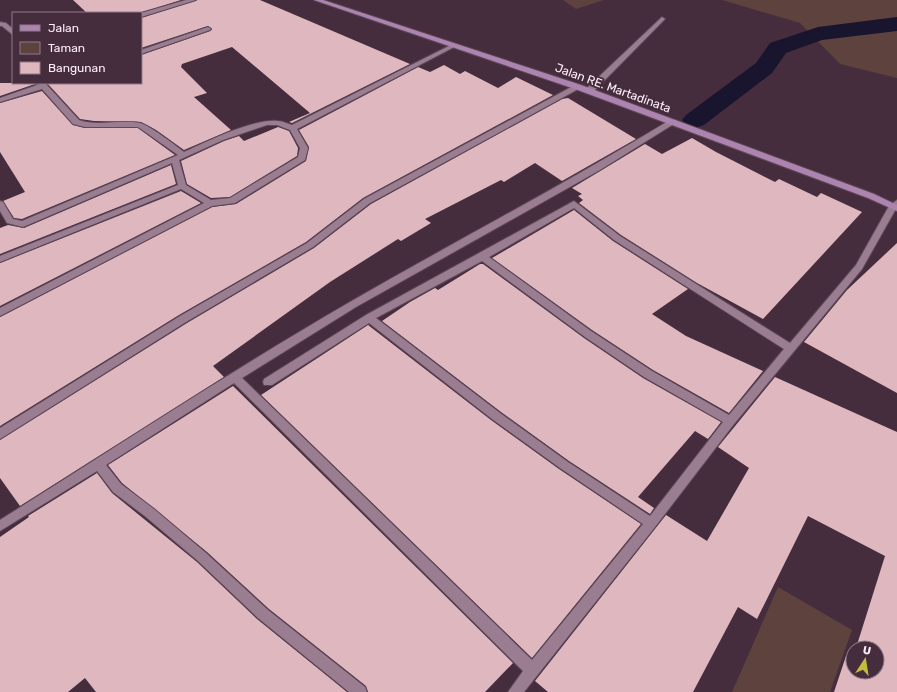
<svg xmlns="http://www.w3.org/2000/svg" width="897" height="692" font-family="Rubik,sans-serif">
<rect width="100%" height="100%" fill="#462d3e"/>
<path fill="#5d423e" d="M563,0H604L576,9Z
M722,0H897V78L840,64L800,23Z
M778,587L852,630L830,692H732Z"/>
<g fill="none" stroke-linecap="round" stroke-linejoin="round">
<path fill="#19152e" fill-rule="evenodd" d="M897,17V31L822,40L786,53L772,73L704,125L695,128L686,125L682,120L686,115L756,63L770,43L818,27Z"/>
</g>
<path fill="#dfb7bf" d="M73,0H181L140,13H87Z
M197,0H260L410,64L292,123L289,122L310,113L232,47L182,64L181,67L207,93L194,97L231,130L184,150L156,130L141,122L94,121L80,119L47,83H141V55L210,31L212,29L208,26L141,48V18Z
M444,65L460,74L465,71L498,88L516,77L553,95L363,198L306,242L179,315L0,426V317L212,207L236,204L306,161L309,147L299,130L418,67L430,72Z
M0,83H38L0,96Z
M42,91L73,125L85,128H138L175,155L22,219L14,218L3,201L25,192L0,152V103Z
M568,98L636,139L562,181L535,163L504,182L501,180L425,219L431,223L401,241L398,239L330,282L213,366L224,377L20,506L0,478V440L187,323L314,248L371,204L562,99Z
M278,127L289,131L298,148L297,156L230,197L211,198L187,184L181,161L224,141L239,136L244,141Z
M692,138L716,152L775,182L779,179L817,197L821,193L862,212L763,319L697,283L621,235L579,203L583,200L578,196L582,194L572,188L645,144L662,154Z
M171,165L176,184L0,254V228L8,225L24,228Z
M181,191L201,203L0,306V263Z
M574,210L613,241L688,289L652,314L686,336L763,371L729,413L653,370L592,330L492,258Z
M897,243V393L804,342L847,290Z
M480,264H483L584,338L643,378L721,422L708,439L695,431L638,497L654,508L650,514L569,461L501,412L382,321L410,302L435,288L438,290Z
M368,325L491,420L559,469L641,524L532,658L261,395Z
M775,377L897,432V692H834L846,656L852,659L853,657V672H877V648H856L885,556L808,516L757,619L738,607L693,692H548L535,681L666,515L707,541L749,468L718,447Z
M233,386L513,663L485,692H368L366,686L269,609L207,552L122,483L108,465Z
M97,473L112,493L197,562L257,619L347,692H96L85,678L68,692H0V537L29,517L28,516Z"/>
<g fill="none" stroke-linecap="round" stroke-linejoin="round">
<g stroke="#5d4957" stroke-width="2">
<path id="lane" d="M662,17L665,19L664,20L592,93H586V89Z"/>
</g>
<g stroke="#5d4957" stroke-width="2">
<path id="street" d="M186,0H196L141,17V13Z
M0,22L6,23L13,29V35L2,26H0Z
M208,27L211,29L210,30L141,54V50Z
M451,45L456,46L297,129L308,148L305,160L235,203L212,206L0,316V308L204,203L181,189L0,262V256L178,185L172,163L23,227L7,223L0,211V201L3,202L13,219L22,221L178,155L138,127H85L73,124L42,89L0,102V98L40,84H46L79,120C98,127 120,119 140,123C149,125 175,145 184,152C206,142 254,118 278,121C283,121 288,124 292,125ZM267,125H277L290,130L300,148L298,157L230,198L211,200L186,185L179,160L223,140Z
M575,85L582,87L370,203L313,247L186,322L0,439V428L180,316L307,243L364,199Z
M670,120H676L677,122L600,170L356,307L242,378L532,660L643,524L560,468L492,419L369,323L272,385H264L263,382L264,379L366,315L574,201L620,236L790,343L856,265L889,206L897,200V207L862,269L734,424L655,527L524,692H508L523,671L234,383L106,465L121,484L154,509L206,553L268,610L365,687L367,692H349L258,618L198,561L146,517L113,492L97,471L0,531V520C116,447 231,371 350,302C456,241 565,184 670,120ZM574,208L614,240L784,349L729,415L652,371L591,331L489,257ZM482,261L585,337L644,377L723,422L650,516L568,462L500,413L376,318Z"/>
</g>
<g stroke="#5d4957" stroke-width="2">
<path id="secondary" d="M314,0H323L581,85L874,194L897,205V211L868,198L575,89Z"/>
</g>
<use href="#lane" fill="#9b7d91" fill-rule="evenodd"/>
<use href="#street" fill="#9b7d91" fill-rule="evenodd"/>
<use href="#secondary" fill="#ad83b0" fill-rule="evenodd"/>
</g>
<g text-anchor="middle" stroke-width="4" stroke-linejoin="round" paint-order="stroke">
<g font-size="12" fill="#fdeff8" stroke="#462d3e">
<text transform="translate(613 88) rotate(20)" y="4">Jalan RE. Martadinata</text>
</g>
</g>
<rect x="12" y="12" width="130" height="72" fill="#462d3e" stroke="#8f7b88"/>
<rect x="20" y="25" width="20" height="6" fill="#ad83b0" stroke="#8f7b88"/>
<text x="48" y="32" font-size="12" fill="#fdeff8">Jalan</text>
<rect x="20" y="42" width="20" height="12" fill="#5d423e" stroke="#8f7b88"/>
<text x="48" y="52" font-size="12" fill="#fdeff8">Taman</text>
<rect x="20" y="62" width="20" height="12" fill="#dfb7bf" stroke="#8f7b88"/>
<text x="48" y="72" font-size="12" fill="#fdeff8">Bangunan</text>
<g transform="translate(865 660) rotate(12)"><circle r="19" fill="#462d3e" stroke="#8f7b88"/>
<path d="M0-3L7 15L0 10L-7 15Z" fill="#c4bc3e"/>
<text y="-6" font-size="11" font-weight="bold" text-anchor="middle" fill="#fdeff8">U</text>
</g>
</svg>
